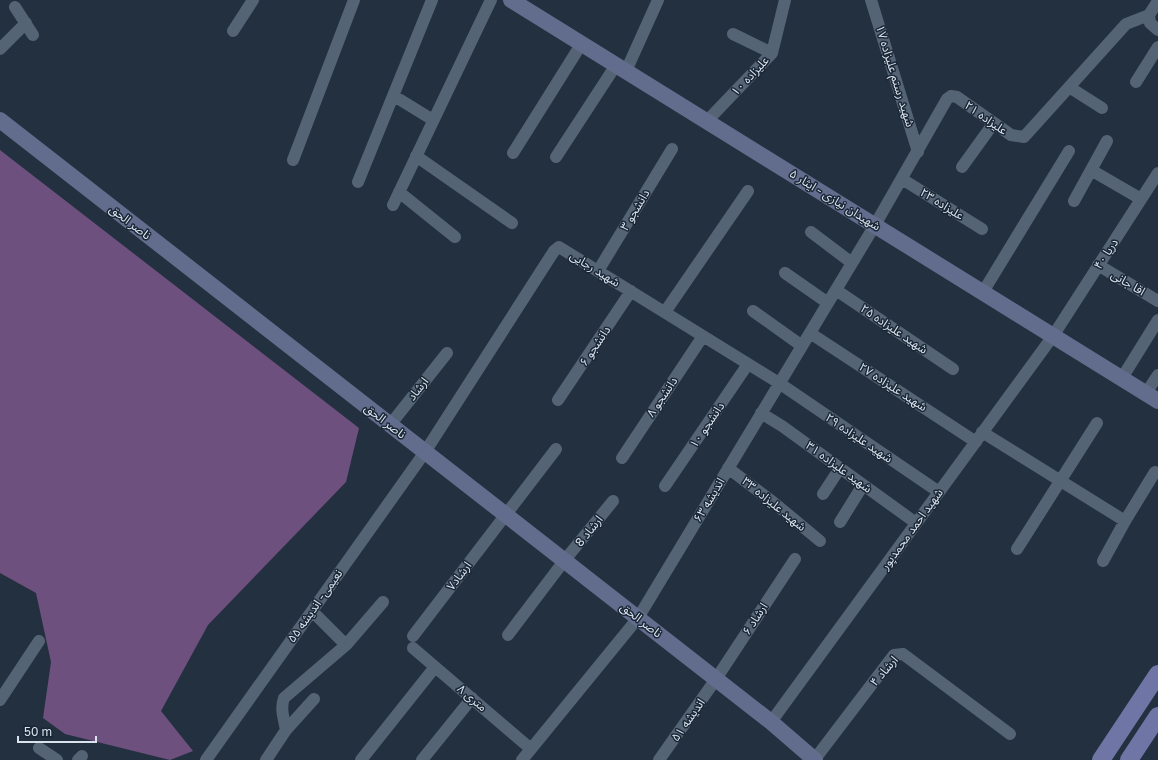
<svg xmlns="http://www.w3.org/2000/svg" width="1158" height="760" font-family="'Golos Text','Noto Sans Arabic',sans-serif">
<rect width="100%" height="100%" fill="#23303f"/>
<path fill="#6d507d" d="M0,150L359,428L346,482L208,625L161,711L193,751L170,760L65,734L43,718L51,662L36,593L0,573Z"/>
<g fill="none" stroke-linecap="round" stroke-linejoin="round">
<path stroke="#556475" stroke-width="12" d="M871,0L918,152
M15,7L33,35
M1149,15L1150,23L1158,30
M1149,15L1158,1
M233,31L253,0
M733,34L772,53
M0,49L26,23
M626,71L658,0
M1136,82L1158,47
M1069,87L1102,108
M394,96L433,120
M707,121L772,53L785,0
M513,153L582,43
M416,156L512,223
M556,157L616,65
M293,160L354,0
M962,167L993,124
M1091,170L1141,199
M902,179L982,229
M358,182L432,0
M399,192L455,237
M1074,201L1107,141
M393,205L491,0
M811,232L852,263
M1098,265L1158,301
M598,271L672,149
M785,273L828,303
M836,290L953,369
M983,292L1069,151
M753,311L802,346
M665,312L748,191
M810,333L976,442
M1122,378L1158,320
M1146,393L1158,375
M558,400L631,291
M761,413L782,426L916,523
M390,425L447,353
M982,432L1125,521L1103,561
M622,458L703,336
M728,468L773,502L820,541
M665,486L748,364
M823,494L840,468
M1125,521L1155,472
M840,522L863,485
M1017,549L1097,423
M312,611L346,645
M508,635L564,561L613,501
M413,636L556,449
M413,648L531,749
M0,700L39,641
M771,722L1053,336L1158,173
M286,730C284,719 280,709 284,698L346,645L383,602
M39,748L57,760
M815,759L894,655L903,654L1010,734
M78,760L82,756
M206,760L425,452L554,251L559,247L779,383L939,492
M266,760L286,730L314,699
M361,760L435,667
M422,760L472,698
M522,760L638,618L875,225L947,99L951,96L957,97L1011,135L1024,137L1126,24L1149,15
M659,760L716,679L795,559"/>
<path stroke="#626d8d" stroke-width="16" d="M511,0L1158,401
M0,120L771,722L815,760"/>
<path stroke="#6f76a5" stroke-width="18" d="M1101,760L1158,674
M1129,760L1158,716"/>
</g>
<g text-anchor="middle" stroke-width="3" stroke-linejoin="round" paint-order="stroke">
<g font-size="12" fill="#dae3ed" stroke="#192635">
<text transform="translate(750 76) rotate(-47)" y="4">علیزاده ۱۰</text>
<text transform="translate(895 76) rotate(73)" y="4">۱۷ شهید رستم علیزاده</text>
<text transform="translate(986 118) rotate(35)" y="4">علیزاده ۲۱</text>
<text transform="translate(835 200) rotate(32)" y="4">شهیدان نیازی - ایثار ۵</text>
<text transform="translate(942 204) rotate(32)" y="4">علیزاده ۲۳</text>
<text transform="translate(635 210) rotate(-59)" y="4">دانشجو ۳</text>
<text transform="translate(130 222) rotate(38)" y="4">ناصر الحق</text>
<text transform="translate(1106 254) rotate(-57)" y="4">دریا ۴۰</text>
<text transform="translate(595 269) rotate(32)" y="4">شهید رجایی</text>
<text transform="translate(1128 283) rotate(31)" y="4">اقا جانی</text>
<text transform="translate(894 329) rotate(34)" y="4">شهید علیزاده ۲۵</text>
<text transform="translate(595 346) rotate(-56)" y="4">دانشجو ۶</text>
<text transform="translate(893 387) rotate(33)" y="4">شهید علیزاده ۲۷</text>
<text transform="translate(418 389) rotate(-52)" y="4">ارشاد</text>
<text transform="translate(662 397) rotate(-56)" y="4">دانشجو ۸</text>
<text transform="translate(385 421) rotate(38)" y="4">ناصر الحق</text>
<text transform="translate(707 425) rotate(-56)" y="4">دانشجو ۱۰</text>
<text transform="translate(859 438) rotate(34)" y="4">شهید علیزاده ۲۹</text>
<text transform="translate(839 467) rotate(36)" y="4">شهید علیزاده ۳۱</text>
<text transform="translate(709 500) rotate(-59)" y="4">اندیشه ۶۳</text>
<text transform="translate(774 504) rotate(39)" y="4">شهید علیزاده ۳۳</text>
<text transform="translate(912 529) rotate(-54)" y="4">شهید احمد محمدپور</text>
<text transform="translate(589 531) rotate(-51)" y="4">ارشاد 8</text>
<text transform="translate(459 576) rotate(-53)" y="4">ارشاد۷</text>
<text transform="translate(315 606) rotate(-55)" y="4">نعیمی- اندیشه ۵۵</text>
<text transform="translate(755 619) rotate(-57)" y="4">ارشاد ۶</text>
<text transform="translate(641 620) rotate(38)" y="4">ناصر الحق</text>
<text transform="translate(884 671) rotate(-49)" y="4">ارشاد ۴</text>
<text transform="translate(472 698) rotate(40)" y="4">۸ متری</text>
<text transform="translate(688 720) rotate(-55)" y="4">اندیشه ۵۱</text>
</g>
</g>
<path d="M18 736v6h78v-6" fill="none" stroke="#dae3ed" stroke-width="2"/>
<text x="24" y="736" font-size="12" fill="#dae3ed" stroke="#192635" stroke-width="3" paint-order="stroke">50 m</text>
</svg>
